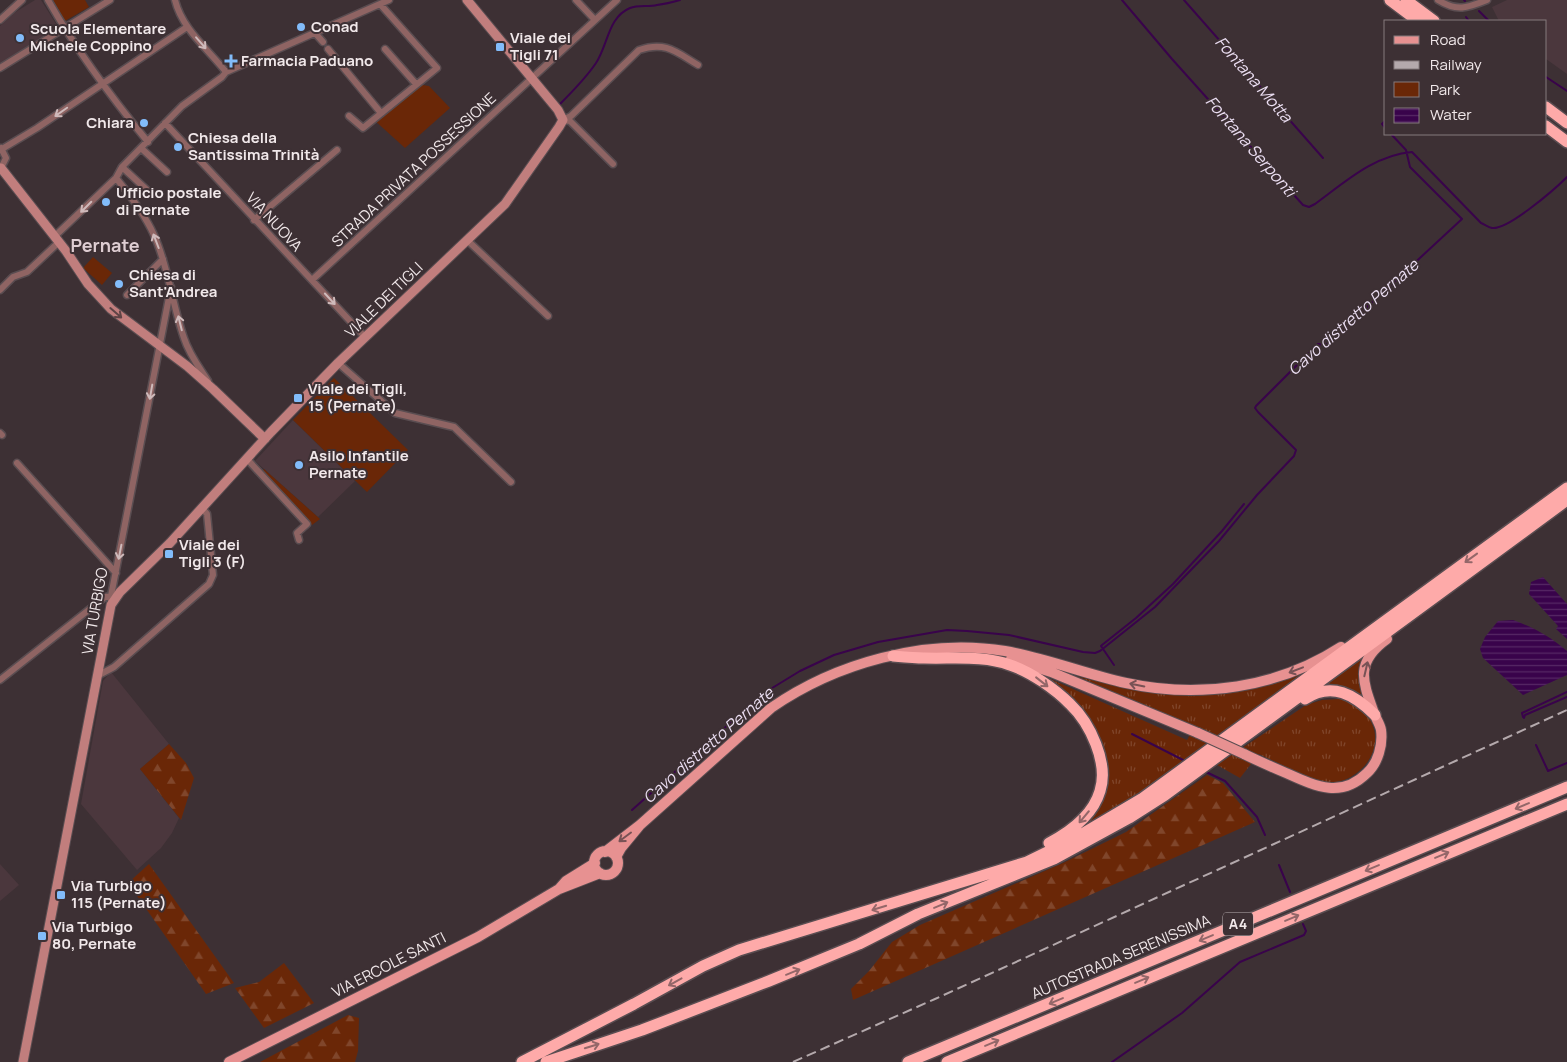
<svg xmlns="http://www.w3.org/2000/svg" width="1567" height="1062" font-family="Manrope,sans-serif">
<defs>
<pattern id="grass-tufts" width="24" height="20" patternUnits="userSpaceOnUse" patternTransform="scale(1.25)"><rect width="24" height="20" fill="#6a2707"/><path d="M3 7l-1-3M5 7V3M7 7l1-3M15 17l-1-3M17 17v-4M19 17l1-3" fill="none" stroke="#80462b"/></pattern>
<pattern id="forest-firs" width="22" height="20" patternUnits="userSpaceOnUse" patternTransform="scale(1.25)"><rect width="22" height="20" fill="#6a2707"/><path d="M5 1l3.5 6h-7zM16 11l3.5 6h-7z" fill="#80462b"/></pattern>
<pattern id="water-rules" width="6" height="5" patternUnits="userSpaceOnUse" patternTransform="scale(1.25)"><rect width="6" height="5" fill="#39034b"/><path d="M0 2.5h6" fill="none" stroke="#562865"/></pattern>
</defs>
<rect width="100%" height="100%" fill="#3d3034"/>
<path fill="#4b373d" d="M35,0H41L58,27L0,63V26L14,13Z
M1507,0H1567V74L1546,59V21H1499L1492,7Z
M293,420L355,481L318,517L255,461Z
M111,672L169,744L140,769L179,818L172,833L161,848L137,870L81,804L103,681Z
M0,864L19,885L0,901Z"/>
<path fill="url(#grass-tufts)" d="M1365,657L1364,699L1323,687Z
M1037,673L1187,740L1195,726L1076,676L1133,690L1198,695L1238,691L1306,673L1135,796L1085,826L1104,798L1108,774L1102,745L1088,719Z
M1339,699C1344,700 1349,700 1354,702C1359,704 1364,711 1367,715C1392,749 1355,790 1318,782C1312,781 1306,777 1301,774C1287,767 1273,761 1259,754L1240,778L1217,765L1306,705L1322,700Z"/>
<path fill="url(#forest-firs)" d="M169,744L186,763L194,778L181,820L140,769Z
M1207,775L1223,783L1255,822L853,1000L851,989L869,971L892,942L920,925L1063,863L1126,832Z
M149,864L234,983L206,994L128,883Z
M284,963L314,1003L264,1028L235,988L259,982Z
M348,1015L359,1018L358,1051L355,1062H260Z"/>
<path fill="#6a2707" d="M53,0H85L89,7L65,21Z
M416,84L429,86L450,108L405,148L373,119Z
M93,257L112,273L102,285L83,268Z
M334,378L408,450L367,492L293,420Z
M264,469L320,519L312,525L263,471Z"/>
<path fill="url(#water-rules)" d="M1543,577L1567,604V639L1556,629L1558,626L1529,594L1531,582Z
M1513,620C1535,628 1549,636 1567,651V675L1523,695L1483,658L1480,649L1485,637L1498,621Z"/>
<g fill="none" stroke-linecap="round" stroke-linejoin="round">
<path stroke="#39034b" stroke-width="2" d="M1122,0L1172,59L1303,205L1309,207L1315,204C1344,183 1374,155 1412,152L1481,223C1484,224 1488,227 1492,228C1508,230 1555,189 1567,177
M1184,0L1323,158
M1464,0L1465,1
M1479,11L1489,21
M1466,17L1469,21
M1546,77L1567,91
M560,104C573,91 586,78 596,63C608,45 608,17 630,8C638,5 649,7 657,5C665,4 673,2 680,0
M1386,120L1382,124L1386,129
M1114,665L1101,646L1102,645L1136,618L1173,584L1222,531L1244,504
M1523,717L1522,713L1567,692
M1524,718L1525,715L1567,697
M1132,734L1187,762
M1536,745L1548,771L1567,763
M1204,771L1225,781L1257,817L1265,835
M632,810L764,693L800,671L834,655L878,642L947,630L967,631L1009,635L1083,652L1095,653L1100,651L1155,607L1219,541L1257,495L1294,456L1296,450L1258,412L1255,408L1256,406L1318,344L1326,345L1462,219L1410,167L1406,150L1391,134
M1279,865L1290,892
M1112,1062L1182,1013L1240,962L1304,935L1306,931L1303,924"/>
<g stroke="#5a4d51" stroke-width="9">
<path id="street" d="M48,0C77,51 111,97 148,142
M175,0C182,29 208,49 226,72
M576,0L595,20
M1438,0C1457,12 1467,8 1487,0
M0,20L22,0
M315,33L323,42
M328,49L381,113
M385,49L416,84
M0,68L110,0
M349,116L363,128L437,68L380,4
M563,120L571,116L639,50C666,41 676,52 698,65
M563,120L570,121L613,164
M165,123L365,337
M1,148L6,158L1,168
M141,148L167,172
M2,149L37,128L187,27
M122,167L147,190
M116,178C130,195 145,215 154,235C169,268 172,304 184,338C189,354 199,367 208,381
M254,220L337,150
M55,236L116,178L122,167L182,106L222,77L226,72L389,0
M467,240L548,316
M312,280L617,0
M0,290L13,277L27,272L59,242
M127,295L163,259
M338,363L395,413L454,427L511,482
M0,433L2,435
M247,459L307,524L297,533L299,540
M17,463L116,573
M111,605V596L171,287
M97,676L114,667L209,584L213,575L207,514L202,508
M0,680L105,597L111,596"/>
</g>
<g stroke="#5a4d51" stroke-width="11">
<path id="secondary" d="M0,169L1,168L66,251L88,284L111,309L187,366L213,389L265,439
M23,1062L111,605L120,592L170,543L271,432L338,363L505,204L559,127L563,120L558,110L467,0"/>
</g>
<g stroke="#5a4d51" stroke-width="12">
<path id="primary" d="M1011,659L1051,672L1198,733
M1244,754C1258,761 1272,767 1286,773C1315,786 1341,799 1367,773C1378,763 1383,745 1381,730C1380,724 1376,719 1374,713C1362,680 1355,662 1387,639
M640,825L771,708C836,663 925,638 1005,651C1046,658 1085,674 1126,683C1199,699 1278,688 1341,647
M594 863a12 12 0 1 1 24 0a12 12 0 1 1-24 0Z
M605,852L640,825L621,848L616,857
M595,863L566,881L559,889L600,873
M229,1062L478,937L559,889"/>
</g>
<g stroke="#5a4d51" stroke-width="14">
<path id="highway" d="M1390,0L1418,21
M1406,0L1434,21
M1546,107L1567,123
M1546,126L1567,142
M893,656C904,657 914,658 924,658C952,659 984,655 1010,665C1031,672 1055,689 1070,704C1090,723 1109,763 1100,791C1093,815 1070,832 1049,843
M1305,699C1332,681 1355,695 1375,715
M522,1062L634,1004L703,966L739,950L1027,862L1072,840L1143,798L1567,488
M546,1062L642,1030L769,981L859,944L918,914L1054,859L1129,818L1165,795L1567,500
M908,1062L1567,787
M947,1062L1567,804"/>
</g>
<use href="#street" stroke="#8f6463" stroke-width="6"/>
<use href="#secondary" stroke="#c17e7d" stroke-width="9"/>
<use href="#primary" stroke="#e79191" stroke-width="10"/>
<use href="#highway" stroke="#feaaa9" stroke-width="11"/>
<path stroke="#b4a9ac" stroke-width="2" stroke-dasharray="10 5" stroke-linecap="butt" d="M793,1062L935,999L1567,710"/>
<g stroke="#5a4d51" stroke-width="12" stroke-linecap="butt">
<path id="primary-bridge" d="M1198,733L1244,754"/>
</g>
<use href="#primary-bridge" stroke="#e79191" stroke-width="10"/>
</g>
<defs><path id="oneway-shaft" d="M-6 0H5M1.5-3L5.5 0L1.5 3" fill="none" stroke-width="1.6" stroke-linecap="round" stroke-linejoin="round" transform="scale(1.25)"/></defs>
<g stroke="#cfbabb">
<use href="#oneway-shaft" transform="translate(201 43) rotate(49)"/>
<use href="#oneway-shaft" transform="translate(61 112) rotate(145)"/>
<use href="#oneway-shaft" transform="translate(86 207) rotate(135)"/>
<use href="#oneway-shaft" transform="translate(156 241) rotate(-111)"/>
<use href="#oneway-shaft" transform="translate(330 299) rotate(47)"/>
<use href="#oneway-shaft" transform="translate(180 323) rotate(-104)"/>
<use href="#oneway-shaft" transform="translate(151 392) rotate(100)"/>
<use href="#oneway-shaft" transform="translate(120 552) rotate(101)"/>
</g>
<use stroke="#5e4446" href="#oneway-shaft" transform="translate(116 313) rotate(41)"/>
<g stroke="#946769">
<use href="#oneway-shaft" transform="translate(1471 558) rotate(144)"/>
<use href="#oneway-shaft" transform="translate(1042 682) rotate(38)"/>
<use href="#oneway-shaft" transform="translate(1522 806) rotate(157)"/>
<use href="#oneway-shaft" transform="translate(1084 817) rotate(130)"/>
<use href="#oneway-shaft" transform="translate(1442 855) rotate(-23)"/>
<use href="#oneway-shaft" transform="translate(1372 868) rotate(157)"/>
<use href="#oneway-shaft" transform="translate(941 905) rotate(-23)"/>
<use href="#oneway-shaft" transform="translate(879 908) rotate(163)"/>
<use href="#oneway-shaft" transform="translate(1292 918) rotate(-23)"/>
<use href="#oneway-shaft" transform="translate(1206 938) rotate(157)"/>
<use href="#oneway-shaft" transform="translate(793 972) rotate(-22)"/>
<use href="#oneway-shaft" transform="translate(1142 980) rotate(-23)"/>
<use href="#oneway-shaft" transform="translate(675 982) rotate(151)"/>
<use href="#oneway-shaft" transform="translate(1056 1001) rotate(157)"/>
<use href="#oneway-shaft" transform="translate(992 1043) rotate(-23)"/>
<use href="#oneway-shaft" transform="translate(592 1046) rotate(-17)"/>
</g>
<g stroke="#785255">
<use href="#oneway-shaft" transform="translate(1366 669) rotate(-77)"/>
<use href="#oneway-shaft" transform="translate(1296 670) rotate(159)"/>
<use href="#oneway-shaft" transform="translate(1137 685) rotate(-169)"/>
<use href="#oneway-shaft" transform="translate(625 837) rotate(143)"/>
</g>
<g fill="#82bcfa" stroke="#3d3034" stroke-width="2">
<circle cx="301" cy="27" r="5"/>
<circle cx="20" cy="38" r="5"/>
<rect x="495" y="42" width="10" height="10" rx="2.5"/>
<path d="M228.5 53.5h5v5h5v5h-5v5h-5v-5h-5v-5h5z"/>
<circle cx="144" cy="123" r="5"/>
<circle cx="178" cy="147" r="5"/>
<circle cx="106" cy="202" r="5"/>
<circle cx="119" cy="284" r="5"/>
<rect x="293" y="393" width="10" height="10" rx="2.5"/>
<circle cx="299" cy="465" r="5"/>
<rect x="164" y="549" width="10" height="10" rx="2.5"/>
<rect x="56" y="890" width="10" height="10" rx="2.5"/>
<rect x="37" y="931" width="10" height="10" rx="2.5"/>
</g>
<g text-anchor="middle" stroke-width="4" stroke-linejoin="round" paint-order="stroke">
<rect fill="#3d3034" stroke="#bbb1b3" stroke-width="1" x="1223" y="912.5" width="30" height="23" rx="4"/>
<g font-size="14" font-weight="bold" fill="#f1e8ea">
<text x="1238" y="929">A4</text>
</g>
<g font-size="15" font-weight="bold" fill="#f1e8ea" stroke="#3d3034" text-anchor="start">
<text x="311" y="32">Conad</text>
<text x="30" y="34">Scuola Elementare<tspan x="30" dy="17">Michele Coppino</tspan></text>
<text x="510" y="43">Viale dei<tspan x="510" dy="17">Tigli 71</tspan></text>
<text x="241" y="66">Farmacia Paduano</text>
<text x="134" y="128" text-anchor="end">Chiara</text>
<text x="188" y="143">Chiesa della<tspan x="188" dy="17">Santissima Trinità</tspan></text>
<text x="116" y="198">Ufficio postale<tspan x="116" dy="17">di Pernate</tspan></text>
<text x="129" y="280">Chiesa di<tspan x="129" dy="17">Sant'Andrea</tspan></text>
<text x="308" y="394">Viale dei Tigli,<tspan x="308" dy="17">15 (Pernate)</tspan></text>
<text x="309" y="461">Asilo Infantile<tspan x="309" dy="17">Pernate</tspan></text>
<text x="179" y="550">Viale dei<tspan x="179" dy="17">Tigli 3 (F)</tspan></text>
<text x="71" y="891">Via Turbigo<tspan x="71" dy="17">115 (Pernate)</tspan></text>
<text x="52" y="932">Via Turbigo<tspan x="52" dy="17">80, Pernate</tspan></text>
</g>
<g font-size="15" fill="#f1e8ea" stroke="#3d3034">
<text transform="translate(414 170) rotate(-43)" y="5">STRADA PRIVATA POSSESSIONE</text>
<text transform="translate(274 222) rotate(47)" y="5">VIA NUOVA</text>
<text transform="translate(384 300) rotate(-44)" y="5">VIALE DEI TIGLI</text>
<text transform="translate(95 611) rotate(-80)" y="5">VIA TURBIGO</text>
<text transform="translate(1121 957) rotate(-23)" y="5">AUTOSTRADA SERENISSIMA</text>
<text transform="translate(389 965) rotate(-27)" y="5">VIA ERCOLE SANTI</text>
</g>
<g font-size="16" font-style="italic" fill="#ebdef2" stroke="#3d3034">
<text transform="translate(1254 79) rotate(49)" y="6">Fontana Motta</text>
<text transform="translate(1251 146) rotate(49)" y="6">Fontana Serponti</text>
<text transform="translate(1353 317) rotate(-41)" y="6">Cavo distretto Pernate</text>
<text transform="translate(708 745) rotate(-41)" y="6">Cavo distretto Pernate</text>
</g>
<g font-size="18" font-weight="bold" fill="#decdd2" stroke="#3d3034">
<text x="105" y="252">Pernate</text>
</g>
</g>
<rect x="1384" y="20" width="162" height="115" fill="#3d3034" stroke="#857a7d"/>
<rect x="1394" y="36" width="25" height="8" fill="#e79191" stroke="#857a7d"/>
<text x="1430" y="45" font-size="15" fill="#f1e8ea">Road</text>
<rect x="1394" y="61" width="25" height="8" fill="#b4a9ac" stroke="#857a7d"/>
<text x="1430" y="70" font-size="15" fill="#f1e8ea">Railway</text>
<rect x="1394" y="82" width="25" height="15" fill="#6a2707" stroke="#857a7d"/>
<text x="1430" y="95" font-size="15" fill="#f1e8ea">Park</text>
<rect x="1394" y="108" width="25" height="15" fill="url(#water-rules)" stroke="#857a7d"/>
<text x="1430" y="120" font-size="15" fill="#f1e8ea">Water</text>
</svg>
